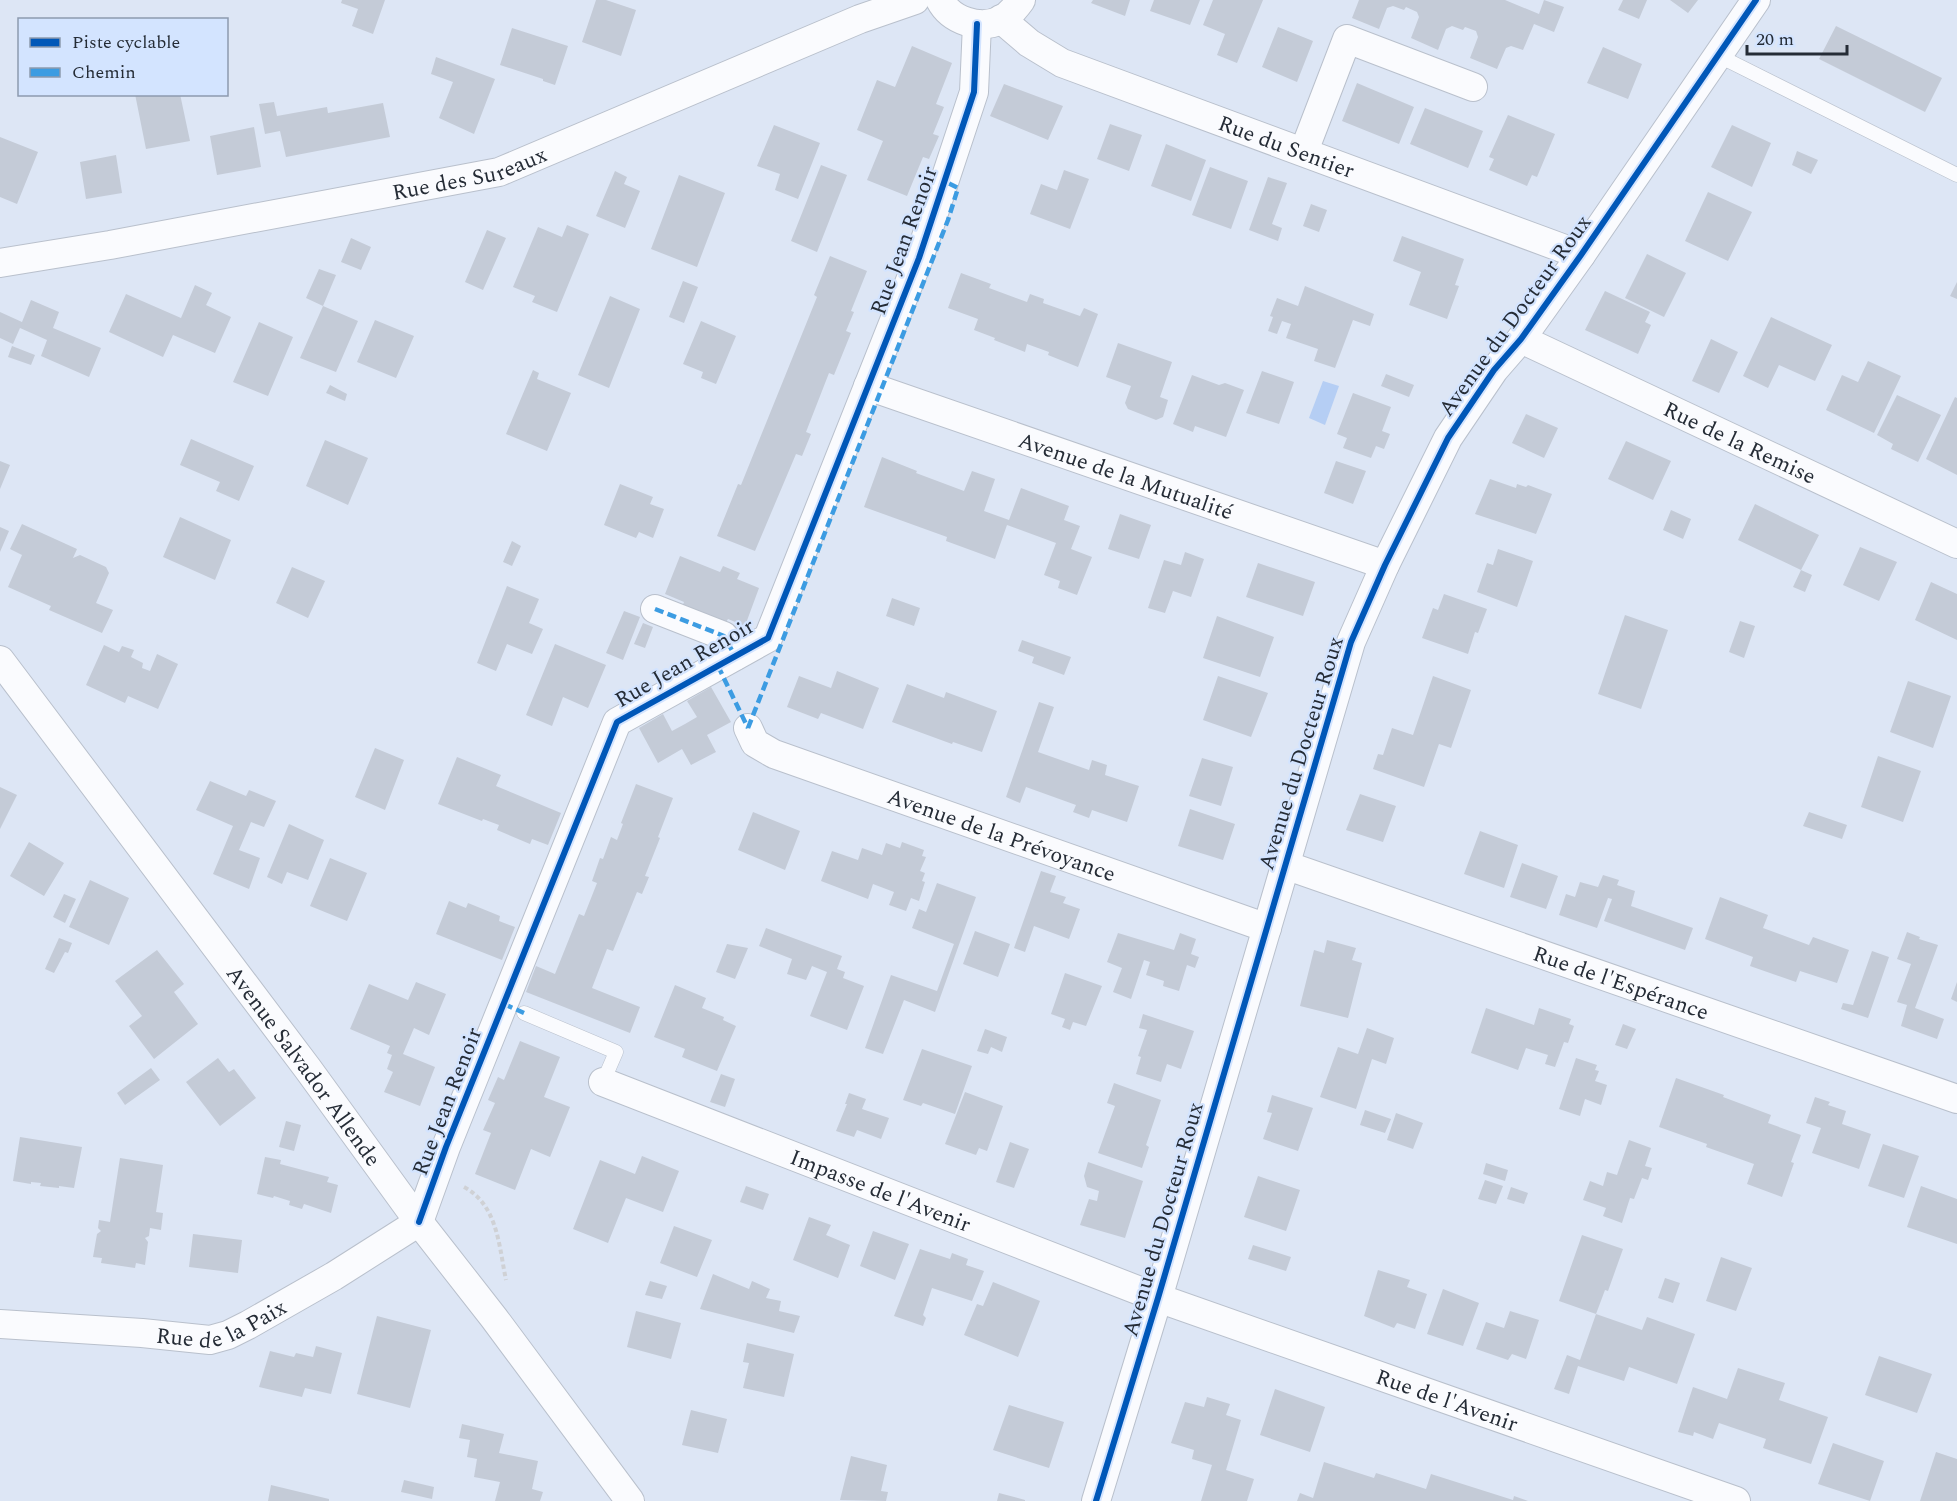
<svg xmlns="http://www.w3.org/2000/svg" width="1957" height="1501" font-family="Spectral,serif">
<rect width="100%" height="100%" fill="#dde6f5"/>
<path fill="#b5cef4" d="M1323,381L1339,386L1325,425L1309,418Z"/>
<path fill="#c4cbd7" d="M342,0H385L373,34L352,26L358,9L341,3Z
M596,0H606L636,10L621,56L582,42Z
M1093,0H1130L1125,16L1091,3Z
M1154,0H1200L1190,25L1150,11Z
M1213,0H1263L1237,63L1217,55L1225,34L1203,25Z
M1359,0H1505L1539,14L1544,0L1564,7L1554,32L1534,24L1523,50L1511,46L1506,48L1497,69L1470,58L1478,37L1476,31L1465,27L1463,30L1452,26L1446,29L1438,50L1411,38L1419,17L1417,12L1406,7L1404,10L1393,6L1387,8L1379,29L1352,18Z
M1623,0H1647L1639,19L1618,10Z
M1670,0H1698L1688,13Z
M1836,26L1942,78L1925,112L1819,59Z
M1278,27L1313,41L1297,82L1262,67Z
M512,28L568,46L555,85L543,81V79L500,65Z
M912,46L952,63L936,104L944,107L933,134L939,136L929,159L923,157L907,196L867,180L883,141L857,130L877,80L895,87Z
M1603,47L1642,64L1628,99L1587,83Z
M436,57L495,79L474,134L439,118L453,82L431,74Z
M1357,83L1414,107L1399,144L1342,121Z
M1004,84L1063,106L1048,140L990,116Z
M135,94H180L190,141L146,149Z
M274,102L277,116L327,107L328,113L383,103L390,137L286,157L280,131L265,134L259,104Z
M1425,108L1483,131L1468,168L1410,144Z
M1508,115L1555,134L1537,177L1532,175L1527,186L1489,170L1494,159L1489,157Z
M1110,124L1142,135L1129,171L1097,159Z
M774,125L820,143L798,199L775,190L780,174L757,166Z
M1732,125L1771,143L1752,187L1711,167Z
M254,127L261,167L217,175L210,136Z
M0,137L38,152L17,204L0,197Z
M1166,144L1206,160L1191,201L1151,186Z
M1797,151L1818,160L1811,174L1792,165Z
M116,155L122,193L86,199L80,162Z
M821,165L847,175L817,252L791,241Z
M1210,167L1248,181L1231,229L1192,215Z
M1064,170L1089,179L1070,229L1030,214L1041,184L1057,190Z
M615,171L627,177L624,184L640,191L625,228L596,216Z
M679,175L725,193L697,267L651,249Z
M1268,177L1287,183L1272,224L1282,228L1278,241L1249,230Z
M1708,192L1752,212L1728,261L1685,241Z
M1311,204L1327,210L1319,232L1303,226Z
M567,225L589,234L557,312L532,302L535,296L513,287L538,227L562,237Z
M487,230L506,238L483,290L465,282Z
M1402,236L1464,259L1455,285L1459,286L1447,319L1409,305L1421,272L1393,261Z
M351,238L371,247L361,270L341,262Z
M1647,254L1686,273L1664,317L1625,298Z
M830,256L867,271L851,311L854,312L846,331L851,333L834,375L829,373L806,432L811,434L802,456L796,454L755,551L717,536L738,484L741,485L817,297L814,295Z
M319,269L336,275L323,306L358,321L336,372L300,358L323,306L306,298Z
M961,273L991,284L989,288L1027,302L1030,294L1044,299L1043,303L1080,316L1084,308L1098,314L1078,367L1048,355L1049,352L1027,344L1025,352L994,340L995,338L974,330L978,319L948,308Z
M683,281L698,287L684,323L669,317Z
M1957,282V299L1950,296Z
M195,285L212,293L206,305L231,317L215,353L173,335L163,357L109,332L126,294L181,318Z
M1305,286L1374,314L1370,326L1353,320L1335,368L1314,361L1318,349L1286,338L1291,324L1282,321L1277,334L1268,331L1273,317L1270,316L1277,298L1298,306Z
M1605,291L1650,312L1645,322L1651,325L1638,354L1585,330Z
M610,296L640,309L609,388L578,375Z
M31,300L59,312L53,328L101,348L89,377L41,356L47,340L20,328L13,344L0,338V312L22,322Z
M1771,317L1832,345L1815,381L1779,365L1768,388L1743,376Z
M375,320L414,336L396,378L357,362Z
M701,321L736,336L716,384L701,378L703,372L683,364Z
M259,322L293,337L268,396L233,382Z
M1711,339L1738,352L1719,393L1692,381Z
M1118,343L1172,362L1160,397L1168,400L1163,417L1156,420L1128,409L1125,403L1131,386L1106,377Z
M12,346L35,355L31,365L8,357Z
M1868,361L1901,376L1874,433L1826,410L1842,375L1858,382Z
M533,370L539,373L537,379L571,393L547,451L506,434Z
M1262,371L1294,382L1279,424L1246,413Z
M1386,374L1414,385L1409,397L1381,386Z
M1192,375L1219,385L1225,383L1244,390L1226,437L1195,426L1193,432L1173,424Z
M330,385L347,394L345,401L326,393Z
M1353,393L1391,407L1382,431L1390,434L1384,449L1376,446L1371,458L1343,448L1347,438L1337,434Z
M1897,395L1941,415L1918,462L1891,449L1893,444L1877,435Z
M1955,397L1957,398V475L1926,459Z
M1526,414L1558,428L1544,458L1512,443Z
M191,439L254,466L239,501L216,491L220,482L180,465Z
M325,440L368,458L348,505L306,486Z
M1626,441L1671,461L1653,500L1608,479Z
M882,457L917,471L916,473L964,491L972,471L995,479L984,511L1009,520L1021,488L1069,506L1064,520L1080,526L1071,549L1092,557L1077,595L1058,588L1060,581L1044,575L1056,543L1007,525L995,559L946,541L947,537L864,507Z
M0,461L10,465L0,489Z
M1336,461L1366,471L1353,504L1324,493Z
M1490,479L1516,488L1517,484L1526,487L1528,485L1552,494L1536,534L1475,514Z
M620,484L653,497L650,504L664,509L653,538L639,532L636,538L604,525Z
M1755,504L1819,535L1801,570L1738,540Z
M1671,510L1691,519L1683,539L1663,530Z
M1120,514L1151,525L1139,559L1108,549Z
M180,517L231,540L215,580L163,557Z
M22,524L77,549L73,558L80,555L106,567L109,573L96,603L113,610L102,633L49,610L51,606L8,587L22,555L10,549Z
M0,527L9,531L0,552Z
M512,541L521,546L512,566L503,562Z
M1860,547L1897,562L1879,601L1843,585Z
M1498,549L1533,561L1517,607L1477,592L1487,563L1493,565Z
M1185,552L1204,559L1191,597L1173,591L1165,613L1148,608L1164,560L1181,565Z
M680,556L720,572L723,566L740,573L737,579L759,588L745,626L728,619L725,624L682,607L684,602L665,594Z
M1258,563L1315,582L1303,616L1246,597Z
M292,567L325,581L308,618L276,603Z
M1801,570L1812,575L1805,592L1793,587Z
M1931,582L1957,594V640L1915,620Z
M507,586L539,599L529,623L543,629L532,654L507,644L496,671L477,663Z
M1444,594L1487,609L1478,633L1475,632L1468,654L1422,638L1433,608L1438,610Z
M892,598L920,608L914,626L886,616Z
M624,611L640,617L623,660L606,653Z
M1625,615L1668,630L1641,709L1598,694Z
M1217,616L1274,637L1260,677L1203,658Z
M1740,621L1755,626L1744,658L1729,652Z
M643,623L653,627L645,648L634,644Z
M1022,640L1071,657L1064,675L1032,663L1034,657L1018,651Z
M555,644L606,665L588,708L563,697L552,726L526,715Z
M104,645L119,652L122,646L134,650L131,657L143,663L142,668L150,671L157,654L178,664L158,709L128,696L125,703L86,685Z
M837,671L879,688L863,729L821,713L818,719L787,707L799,676L831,688Z
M1218,676L1268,693L1251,737L1203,720Z
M1433,676L1471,690L1451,748L1439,744L1424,787L1373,769L1378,754L1383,755L1392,728L1413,735Z
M1908,681L1951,696L1933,748L1890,732Z
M907,684L944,698L946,692L997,711L982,752L953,742L952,744L892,722Z
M711,687L731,722L707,735L716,752L691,765L682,749L658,763L639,728L663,714L672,731L685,724L697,717L687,701Z
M1039,702L1054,707L1038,752L1089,770L1092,760L1107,765L1105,775L1139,786L1127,822L1092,810L1089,818L1073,812L1076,805L1026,787L1020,803L1006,797Z
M375,748L404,760L385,810L355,797Z
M1878,756L1921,771L1903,822L1861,807Z
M457,757L501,775L496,786L561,813L548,845L532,839L530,844L497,830L499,825L483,819L482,821L438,804Z
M1202,758L1233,767L1221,806L1189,796Z
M210,781L246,796L249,790L276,801L264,827L251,822L239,850L260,858L249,889L213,874L233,826L196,810Z
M636,784L673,798L658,837L660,838L645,876L649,877L642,894L637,892L613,951L607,949L592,988L640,1007L630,1033L526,992L536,966L555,974L579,914L584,916L597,883L592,881L600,858L603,859L611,837L617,840L623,824L621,823Z
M0,787L17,795L0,829Z
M1360,794L1396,806L1383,842L1346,830Z
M1190,809L1235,824L1223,860L1178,846Z
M753,812L800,831L785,870L738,850Z
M1809,812L1847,825L1842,839L1803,826Z
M289,824L324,840L308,880L287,872L282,884L267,877Z
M1480,831L1518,845L1504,888L1464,874Z
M29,842L64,863L44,896L10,876Z
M902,842L924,850L922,856L926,857L920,871L925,873L922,881L925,882L919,901L911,898L906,911L889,905L894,892L873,884L868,899L821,881L832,851L858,860L862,848L882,855L886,843L900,848Z
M330,858L367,873L347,921L310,906Z
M1522,863L1558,876L1546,909L1510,897Z
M1041,871L1056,876L1050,892L1066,897L1063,903L1080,909L1069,939L1034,926L1025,952L1014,948Z
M1603,875L1619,880L1617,885L1635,891L1631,906L1693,928L1685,950L1604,921L1612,899L1608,898L1597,928L1559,915L1566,894L1575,897L1580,882L1598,887Z
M90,880L129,898L109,945L69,927Z
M937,883L976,897L935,1012L904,1000L883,1054L865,1048L891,975L937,991L954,944L912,928L919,909L926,912Z
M64,894L76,899L65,923L53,917Z
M1720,897L1768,915L1763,928L1809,945L1813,937L1849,950L1837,983L1800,971L1796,982L1750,966L1753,957L1705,939Z
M449,901L466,908L468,903L500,916L499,921L515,927L502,960L436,934Z
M766,928L842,956L837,969L845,972L843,978L864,986L847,1030L810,1016L827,972L812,966L806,980L787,974L792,959L759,946Z
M975,931L1010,944L998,977L963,964Z
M1907,932L1920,937L1919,939L1938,945L1915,1008L1944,1019L1937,1039L1901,1026L1907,1005L1897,1002L1911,964L1897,959Z
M1118,933L1174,950L1180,933L1196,939L1191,954L1199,957L1195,968L1187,965L1179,991L1163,986L1164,981L1146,975L1150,962L1144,960L1131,999L1113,992L1122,968L1107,962Z
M59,938L72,943L68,953L65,952L54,973L45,969Z
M1327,940L1356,948L1352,960L1362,963L1348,1018L1300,1006L1314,950L1324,953Z
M727,944L748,948L735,979L716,972Z
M157,950L184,984L174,992L198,1024L154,1059L129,1026L142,1016L115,981Z
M1872,951L1889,957L1868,1018L1841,1009L1843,1003L1853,1005Z
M1065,973L1102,986L1086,1026L1073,1022L1070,1030L1062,1027L1065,1019L1051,1014Z
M416,982L446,994L429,1035L414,1028L403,1054L435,1067L420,1106L384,1092L393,1072L387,1069L392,1055L387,1053L390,1046L350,1029L369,984L408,1000Z
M1957,982V1002L1951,999Z
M675,985L706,998L702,1008L724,1017L723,1020L736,1026L717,1071L682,1057L685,1049L654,1037Z
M1486,1008L1534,1025L1539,1008L1571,1019L1569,1024L1574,1026L1568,1043L1564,1042L1555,1067L1545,1064L1548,1055L1526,1048L1518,1070L1471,1053Z
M1143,1014L1194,1031L1181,1069L1167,1064L1161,1082L1136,1074L1141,1057L1138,1056L1147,1030L1139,1028Z
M1623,1024L1636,1029L1627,1049L1615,1045Z
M1367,1028L1394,1038L1386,1064L1372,1059L1356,1109L1320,1097L1338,1047L1358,1054Z
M985,1029L1007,1037L1002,1052L991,1047L988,1054L977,1051Z
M520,1041L560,1057L544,1097L570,1107L550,1157L531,1149L515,1190L475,1174L491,1133L483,1130L495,1103L488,1100L498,1077L504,1080Z
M922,1049L972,1066L955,1114L923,1103L921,1106L903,1100Z
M218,1058L229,1072L234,1069L256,1098L220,1126L186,1082Z
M1576,1058L1597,1065L1595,1070L1599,1071L1595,1081L1607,1085L1601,1105L1585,1099L1580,1116L1559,1109Z
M151,1068L160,1080L125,1105L117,1093Z
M721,1074L735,1079L725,1107L710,1102Z
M1676,1078L1724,1095L1723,1097L1771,1115L1768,1123L1801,1135L1791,1162L1794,1163L1782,1197L1747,1184L1754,1164L1706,1147L1707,1144L1659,1127Z
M1114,1083L1161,1100L1146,1145L1149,1147L1142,1168L1098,1153L1115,1106L1107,1103Z
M965,1092L1003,1106L987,1151L979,1148L976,1155L945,1144Z
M849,1093L866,1099L862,1109L889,1118L881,1139L857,1130L854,1137L836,1131L847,1104H845Z
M1272,1095L1313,1108L1298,1151L1263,1139L1272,1113L1267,1112Z
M1815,1097L1830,1102L1828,1105L1846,1111L1842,1124L1871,1134L1859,1169L1812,1153L1821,1128L1806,1123Z
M1365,1110L1391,1119L1385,1133L1360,1125Z
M1396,1113L1423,1123L1413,1149L1387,1140Z
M286,1121L301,1125L294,1151L279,1147Z
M20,1137L82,1147L74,1188L59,1186V1188L40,1186L41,1183L31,1182V1184L13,1181Z
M1629,1140L1651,1148L1645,1166L1652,1168L1648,1180L1642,1178L1634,1199L1630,1198L1622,1223L1603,1216L1606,1208L1583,1200L1590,1181L1603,1186L1607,1172L1617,1175Z
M1010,1142L1029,1149L1014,1188L996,1182Z
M1883,1144L1919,1156L1904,1198L1868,1186Z
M642,1156L679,1171L663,1212L626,1198L608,1243L573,1229L600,1160L635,1174Z
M265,1157L281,1160L280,1164L329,1177L327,1182L338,1185L331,1213L304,1204L302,1209L289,1205L290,1201L274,1196L273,1198L257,1194Z
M120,1158L163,1165L156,1212L163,1213L161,1230L150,1228L149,1236L145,1238L148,1242L145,1265L136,1263L135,1268L101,1263L102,1258L93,1257L97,1234L101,1231L98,1228L99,1220L110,1222Z
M1088,1162L1143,1181L1125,1238L1080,1225L1089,1199L1097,1201L1099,1191L1087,1187L1084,1176Z
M1486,1163L1508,1170L1505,1181L1483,1174Z
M1258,1176L1300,1190L1286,1231L1244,1217Z
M1485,1180L1503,1186L1496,1204L1478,1199Z
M746,1186L769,1194L763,1210L740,1202Z
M1921,1186L1957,1199V1244L1907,1227Z
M1511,1187L1528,1193L1524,1204L1507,1199Z
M809,1217L831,1225L826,1235L850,1245L838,1278L793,1260Z
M674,1226L712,1240L697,1277L660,1263Z
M873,1231L909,1244L895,1280L860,1266Z
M193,1234L242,1240L238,1273L189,1267Z
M1582,1235L1623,1249L1608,1291L1605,1290L1596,1314L1559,1301Z
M1253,1245L1291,1257L1286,1271L1248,1259Z
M920,1249L950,1259L952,1253L968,1259L966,1265L984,1271L972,1301L932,1288L923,1315L926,1318L923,1326L894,1316Z
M1721,1257L1752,1268L1736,1311L1706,1301Z
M1378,1270L1410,1280L1407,1287L1427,1294L1415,1329L1397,1323L1394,1328L1364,1316Z
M713,1274L749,1289L752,1281L770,1289L766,1298L781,1301L779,1311L800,1316L794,1333L700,1309Z
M1665,1278L1680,1283L1673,1303L1658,1298Z
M650,1281L667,1286L662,1299L645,1295Z
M993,1282L1040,1301L1018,1357L964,1335L977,1304L983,1306Z
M1443,1289L1479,1303L1463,1346L1427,1334Z
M636,1311L681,1323L671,1359L627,1347Z
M1510,1311L1539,1320L1526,1359L1512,1354L1508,1360L1476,1349L1486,1322L1504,1328Z
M1596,1314L1642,1330L1647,1317L1695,1334L1677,1384L1629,1367L1624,1381L1578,1366L1569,1394L1554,1389L1567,1355L1580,1360Z
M377,1316L431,1330L410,1408L357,1394Z
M747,1343L794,1354L784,1397L743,1388L749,1363L743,1362Z
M316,1346L342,1353L331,1394L305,1388L302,1397L259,1387L270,1351L294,1357L296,1353L313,1357Z
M1879,1356L1932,1374L1917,1413L1865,1395Z
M1738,1368L1785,1383L1779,1400L1828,1417L1811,1464L1763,1448L1766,1439L1719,1423L1713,1439L1694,1432L1693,1436L1678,1432L1693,1387L1727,1399Z
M1275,1389L1325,1407L1310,1452L1260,1435Z
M1207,1397L1230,1404L1226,1415L1241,1420L1226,1470L1254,1479L1247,1501H1201L1212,1465L1192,1459L1194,1450L1171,1443L1185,1402L1204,1407Z
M1009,1405L1064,1422L1049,1468L993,1450Z
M691,1410L727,1419L718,1453L682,1445Z
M462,1424L504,1434L499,1453L538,1461L532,1489L543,1492L540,1501H495L500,1482L474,1477L477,1459L467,1457L470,1440L459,1438Z
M1833,1443L1884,1461L1870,1501L1818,1484Z
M1936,1452L1957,1459V1501H1920Z
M851,1456L887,1465L881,1491L888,1492L886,1501L840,1500Z
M1324,1462L1374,1478L1376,1473L1426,1489L1431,1474L1513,1500L1514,1496L1528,1501H1297L1300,1493L1313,1498Z
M404,1480L434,1487L432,1499L401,1492Z
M271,1485L329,1499V1501H268Z
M999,1493L1025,1500V1501H997Z"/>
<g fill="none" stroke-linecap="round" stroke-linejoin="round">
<g stroke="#b9c0cc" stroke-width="15">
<path id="lane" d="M1717,55L1957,175
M524,1013L616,1052L603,1082"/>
</g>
<g stroke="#b9c0cc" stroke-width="30">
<g id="street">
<path d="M940,0C951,21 980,30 1001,20C1010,15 1016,7 1021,0"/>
<path id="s1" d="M1001,19L1029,43L1062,63L1581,255"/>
<path d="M1304,151L1347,39L1473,87"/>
<path id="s2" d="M0,263L110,245L499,172L860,19L915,0"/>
<path id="s3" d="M1521,339L1957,544"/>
<path id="s4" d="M868,386L1385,565"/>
<path d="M655,609L724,636L735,656"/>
<path id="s5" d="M0,660L308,1069L419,1222L494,1318L630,1501"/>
<path id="s6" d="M748,728L755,743L774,754L1267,928"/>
<path id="s7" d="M1285,865L1957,1099"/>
<path id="s8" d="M603,1082L1158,1298L1736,1501"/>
<path d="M419,1222L446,1147L617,722L768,638L919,258L974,92L977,24"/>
<path id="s9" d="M0,1324L142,1333L210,1340L228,1335L248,1325L334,1276L419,1222"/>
<path d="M1096,1501L1158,1298L1351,642L1385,565L1448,438L1494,370L1521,339L1581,255L1756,0"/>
</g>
</g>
<path stroke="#cfd1d5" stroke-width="4" stroke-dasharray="4.5 3" stroke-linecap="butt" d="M464,1187C498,1205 499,1247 506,1280"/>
<use href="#lane" stroke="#fafbfe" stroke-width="14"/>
<use href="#street" stroke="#fafbfe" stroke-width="28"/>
<path stroke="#3c9ce2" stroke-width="4.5" stroke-dasharray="9 4.5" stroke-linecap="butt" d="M655,609L724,636L735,656
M718,666L748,728
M748,728L948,220L958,188L944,181
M504,1004L524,1013"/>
<g stroke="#d3e4ff" stroke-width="10">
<path id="cycleway" d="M419,1222L446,1147L617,722L768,638L919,258L974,92L977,24
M1096,1501L1158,1298L1351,642L1385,565L1448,438L1494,370L1521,339L1581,255L1756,0"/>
</g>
<use href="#cycleway" stroke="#0057b8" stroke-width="6"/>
</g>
<g text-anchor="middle" stroke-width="4.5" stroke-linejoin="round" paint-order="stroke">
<g font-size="22" fill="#252c36" stroke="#d3e4ff">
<text dy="8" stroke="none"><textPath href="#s1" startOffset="315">Rue du Sentier</textPath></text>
<text dy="8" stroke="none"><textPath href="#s2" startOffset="478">Rue des Sureaux</textPath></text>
<text transform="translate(903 240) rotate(-70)" y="8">Rue Jean Renoir</text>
<text transform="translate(1514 315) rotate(-54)" y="8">Avenue du Docteur Roux</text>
<text dy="8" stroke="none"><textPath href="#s3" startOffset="242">Rue de la Remise</textPath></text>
<text dy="8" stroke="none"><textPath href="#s4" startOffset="273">Avenue de la Mutualité</textPath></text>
<text transform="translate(684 662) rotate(-30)" y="8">Rue Jean Renoir</text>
<text transform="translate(1300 753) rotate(-73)" y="8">Avenue du Docteur Roux</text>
<text dy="8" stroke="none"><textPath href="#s6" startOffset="280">Avenue de la Prévoyance</textPath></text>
<text dy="8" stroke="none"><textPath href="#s7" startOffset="356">Rue de l'Espérance</textPath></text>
<text dy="8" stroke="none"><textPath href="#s5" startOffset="507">Avenue Salvador Allende</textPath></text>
<text transform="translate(446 1101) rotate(-69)" y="8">Rue Jean Renoir</text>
<text dy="8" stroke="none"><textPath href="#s8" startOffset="298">Impasse de l'Avenir</textPath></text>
<text transform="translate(1162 1219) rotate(-74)" y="8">Avenue du Docteur Roux</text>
<text dy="8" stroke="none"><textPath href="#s9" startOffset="225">Rue de la Paix</textPath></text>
<text dy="8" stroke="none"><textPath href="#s8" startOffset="902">Rue de l'Avenir</textPath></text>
</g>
</g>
<rect x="18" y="18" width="210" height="78" fill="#d3e4ff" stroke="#8d9aaf" stroke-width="1.5"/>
<rect x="30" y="38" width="30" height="9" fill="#0057b8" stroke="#8d9aaf" stroke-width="1.5"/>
<text x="72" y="48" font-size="18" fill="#252c36">Piste cyclable</text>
<rect x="30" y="68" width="30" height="9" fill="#3c9ce2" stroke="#8d9aaf" stroke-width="1.5"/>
<text x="72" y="78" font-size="18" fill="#252c36">Chemin</text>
<path d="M1747 45v9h100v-9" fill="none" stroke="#252c36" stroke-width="3"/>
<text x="1756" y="45" font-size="18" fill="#252c36" stroke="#d3e4ff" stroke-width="4.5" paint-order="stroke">20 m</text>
</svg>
